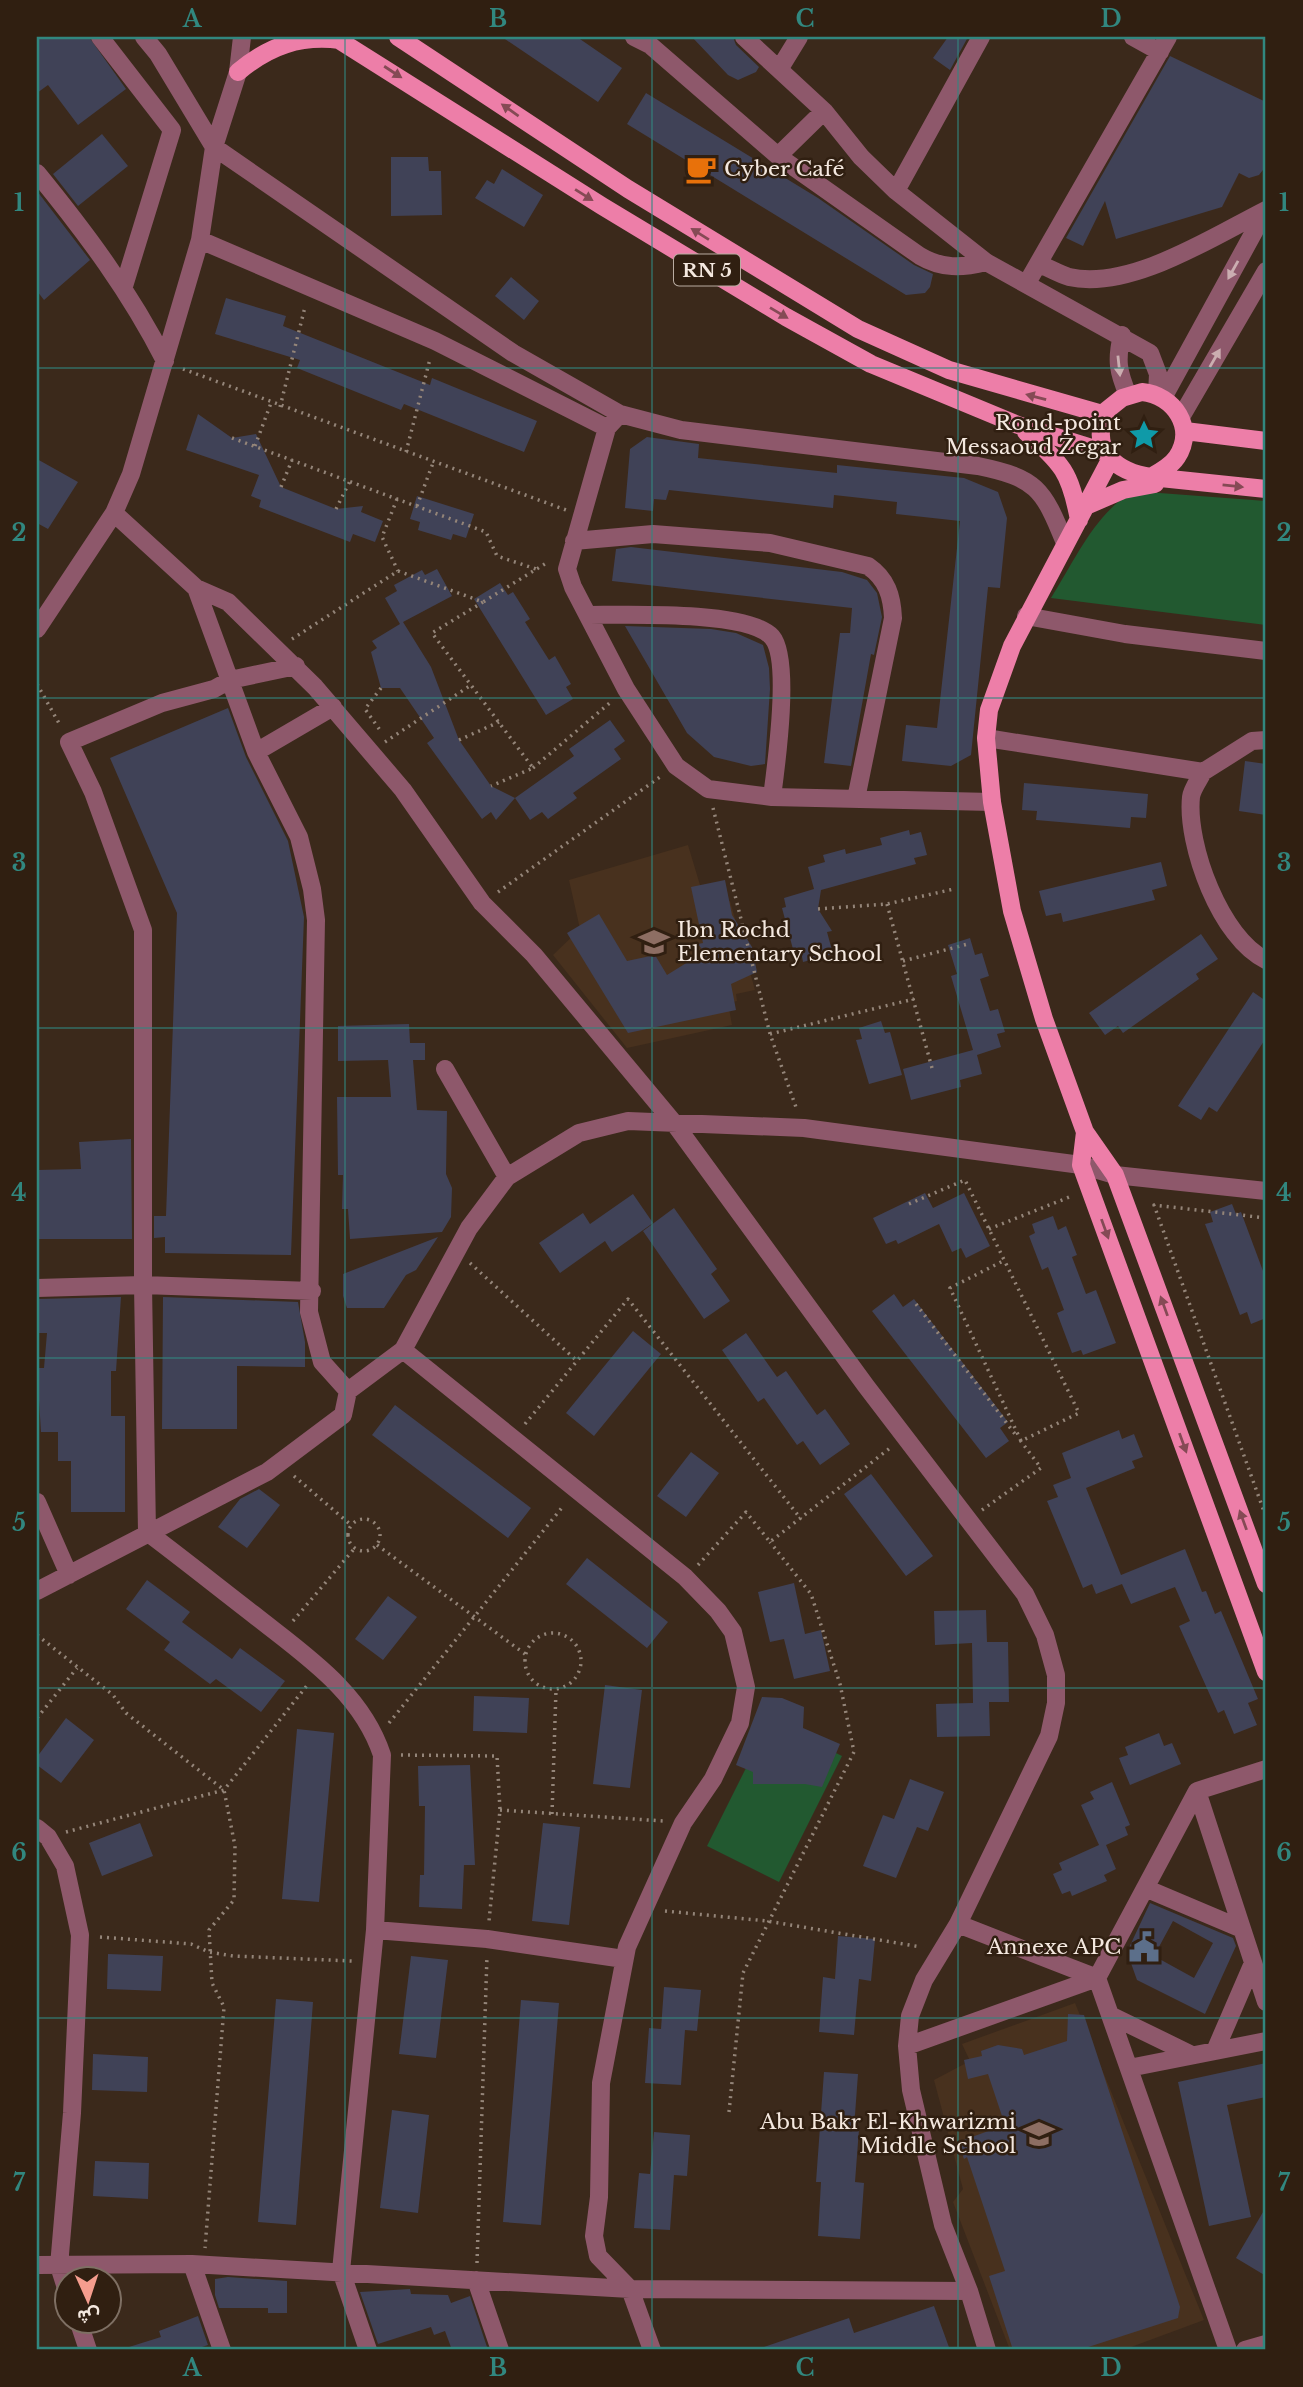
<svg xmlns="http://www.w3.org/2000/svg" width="1303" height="2387" font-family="'Libre Baskerville',Vazirmatn,serif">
<rect width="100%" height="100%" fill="#3b291b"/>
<path fill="#48311e" d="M688,845L706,905L730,901L755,990L736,994L737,1001L728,1003L732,1025L627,1048L553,955L580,929L569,880Z
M1075,2003L1204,2320L1123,2350H1010L953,2202L963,2189L934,2080L970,2061L962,2044Z"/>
<path fill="#225930" d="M1133,491L1266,501V625L1051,598C1075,560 1094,515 1133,491Z
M770,1720L842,1756L779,1882L707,1846Z"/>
<path fill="#404257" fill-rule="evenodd" d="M37,37H89L126,89L78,125L48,85L37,93Z
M502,37H577L622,68L598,102Z
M692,37H733L736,45L759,67L756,72L738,80L728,75Z
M948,37H968L950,70L933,58Z
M1170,56L1266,102V166L1259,175L1249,178L1239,173L1222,207L1116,239L1105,201L1083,246L1066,238Z
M646,93L818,198L914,265L933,274L930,287L925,293L906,295L627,124Z
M102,134L128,166L78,206L53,174Z
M391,157H428L429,171H441L442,215L391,216Z
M502,169L543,195L524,227L475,198L487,180L494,184Z
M37,191L90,260L44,300L37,291Z
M511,277L539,301L524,320L495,296Z
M226,298L286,316L283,326L430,385L432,378L537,421L524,452L404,404L401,410L297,368L300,360L215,334Z
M198,414L232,438L256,434L281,487L336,509L363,506L361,512L383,521L375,542L353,534L350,542L259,507L261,500L251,496L259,475L186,450Z
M647,437L699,444L698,458L837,473V465L964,478L998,492L1007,518L1000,588L988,587L971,755L951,766L902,761L906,725L937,728L960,521L896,514L897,502L834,495L833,508L669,490L666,500L654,499L653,511L625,508L630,449Z
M37,459L78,482L48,529L37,523Z
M417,496L474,514L466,538L453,534L451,540L418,530L420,522L410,519Z
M631,547L842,572L867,580L877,593L882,617L874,655L871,654L851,766L824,763L840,633H850L852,608L612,581L616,549Z
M437,569L452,596L403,622L431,667L459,740L491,786L515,798L496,820L491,812L482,819L427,743L434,738L400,688H381L371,652L377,648L372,641L400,624L385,598L397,591L394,585L422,570L425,575Z
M500,583L508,595L513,592L530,619L525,622L549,660L555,656L571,684L566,687L573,699L546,715L474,599Z
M625,626L711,629L736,633L763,645L769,668L770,689L765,764L751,766L714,757L687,733Z
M228,708L246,757L288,841L304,917L291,1255L165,1253V1237L154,1238V1216H166L177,913L110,758Z
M610,720L625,741L614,749L621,759L573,793L577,798L548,819L542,812L530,820L515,798L574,756L569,749Z
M1245,761L1266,764V815L1239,811Z
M1024,783L1148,794L1146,818L1131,817L1130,828L1036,820L1037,811L1022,810Z
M909,830L910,835L921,832L927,855L914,858L916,864L821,890L818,909L832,931L827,932L833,954L803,962L801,951L794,953L782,908L786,907L784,898L814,889L808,867L825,862L823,855L845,849L846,854L882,845L880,838Z
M1161,862L1167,886L1152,890L1155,900L1063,922L1061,913L1046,916L1039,891Z
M725,880L732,915L752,947L757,972L731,984L736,1010L628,1033L567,933L599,914L627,961L655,955L667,975L704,952L698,944L703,943L691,887Z
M1201,934L1218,959L1196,974L1199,979L1123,1033L1118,1026L1105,1035L1089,1013Z
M970,938L975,955L982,953L989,976L980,979L990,1011L998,1009L1005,1032L997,1034L1001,1047L977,1055L982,1074L960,1080L961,1087L911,1100L903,1069L973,1050L951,976L957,974L948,945Z
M1253,992L1266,1001V1038L1217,1112L1209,1107L1201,1120L1178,1106Z
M881,1021L885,1033L890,1032L902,1075L869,1084L856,1040L862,1039L859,1028Z
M409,1024L410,1043H425V1060H413L417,1110L447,1111L446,1174L452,1188L451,1217L442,1232L350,1239L348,1209H342L343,1175H338L337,1097H391L388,1060L338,1061V1026Z
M131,1139L132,1239H37V1170L81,1169L79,1142Z
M925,1193L933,1208L964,1193L990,1246L966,1258L961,1248L952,1252L939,1224L898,1244L896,1240L886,1244L873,1218Z
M633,1194L653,1223L612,1252L605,1241L560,1273L539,1243L583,1213L590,1224Z
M1232,1204L1236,1214L1241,1212L1266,1279V1318L1251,1324L1247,1312L1240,1315L1205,1224L1213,1222L1210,1212Z
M674,1208L717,1269L711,1274L730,1301L704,1319L643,1231Z
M1053,1216L1058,1230L1066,1226L1077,1255L1072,1257L1086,1294L1096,1290L1116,1343L1083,1355L1081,1350L1072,1353L1057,1313L1064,1310L1048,1267L1042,1270L1029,1236L1035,1233L1032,1224Z
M438,1237L416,1270L406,1275L384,1308H347L343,1296V1274Z
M894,1294L903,1307L914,1299L1008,1422L1000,1428L1009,1441L986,1458L872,1311Z
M121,1297L116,1371H111V1416H125V1512H71V1461H58V1432H41L37,1368H44L47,1333H37V1299Z
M163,1297L298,1302L305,1342V1367L237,1366V1429H162Z
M633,1331L661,1354L594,1436L566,1413Z
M746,1333L777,1377L786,1371L817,1415L825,1409L850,1444L820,1465L803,1441L797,1445L764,1398L758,1402L722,1350Z
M395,1405L531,1508L508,1538L372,1435Z
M1119,1430L1122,1439L1134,1434L1143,1457L1132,1461L1135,1468L1086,1488L1121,1575L1185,1549L1202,1592L1206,1591L1215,1614L1221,1611L1258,1699L1248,1703L1257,1725L1234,1734L1224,1710L1218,1713L1179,1626L1190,1621L1175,1587L1131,1604L1122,1584L1096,1594L1092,1584L1083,1588L1047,1501L1058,1497L1053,1485L1071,1478L1062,1453Z
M691,1452L719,1473L686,1517L657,1496Z
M871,1474L933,1556L906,1576L844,1494Z
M259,1489L280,1505L247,1548L218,1527L240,1499Z
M587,1558L668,1622L647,1648L566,1584Z
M147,1580L190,1612L182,1622L232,1659L240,1648L285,1681L261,1712L216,1679L210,1684L164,1650L170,1642L126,1609Z
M794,1583L805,1634L821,1630L830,1671L794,1679L784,1639L770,1642L758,1592Z
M388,1596L417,1617L383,1660L355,1639Z
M986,1610L987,1642H1008L1009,1702H989L990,1736L937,1737L936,1704L973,1703L972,1643L935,1645L934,1611Z
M605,1685L642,1690L630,1788L593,1784Z
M474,1696L529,1698L527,1733L473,1731Z
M762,1697L782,1698L804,1707L803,1728L840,1744L822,1787L805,1784H753V1772L736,1765Z
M66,1718L94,1740L61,1783L37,1765V1757Z
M297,1729L334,1733L319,1902L282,1899Z
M1159,1733L1164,1746L1172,1743L1181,1764L1130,1785L1119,1758L1128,1755L1125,1747Z
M470,1765L475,1865H464L462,1909L419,1907L420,1875H424L425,1806H419L418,1766Z
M910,1779L944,1792L928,1831L917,1827L896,1878L863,1866L883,1815L894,1819Z
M1112,1782L1130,1825L1125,1827L1128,1835L1106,1845L1116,1869L1104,1875L1107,1881L1072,1896L1070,1891L1062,1894L1053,1874L1062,1870L1059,1863L1099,1845L1081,1805L1094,1799L1090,1792Z
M140,1823L153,1856L102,1876L89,1843Z
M543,1823L580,1827L569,1925L532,1921Z
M1150,1903L1233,1938L1236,1946L1205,2014L1137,1980L1127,1952ZM1173,1921L1213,1943L1194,1978L1154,1956Z
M838,1936L875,1939L871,1981L859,1979L854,2035L819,2032L823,1977L835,1979Z
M108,1954L163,1956L161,1991L107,1989Z
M411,1956L448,1960L436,2058L399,2054Z
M664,1987L701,1990L697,2031L685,2030L681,2085L645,2083L649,2028L661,2029Z
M276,1999L313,2002L296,2225L258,2222Z
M521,2000L559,2003L541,2225L503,2222Z
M1068,2014L1084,2015L1180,2307L1178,2318L1079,2350H1013L989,2276L1005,2271L967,2157L964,2159L958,2142L1005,2125L988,2074L968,2079L964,2060L982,2056L981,2051L998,2045L1022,2049L1024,2055L1067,2041Z
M93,2054L148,2057L147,2092L92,2090Z
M1266,2063V2097L1227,2105L1251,2217L1209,2226L1178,2082Z
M824,2072L858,2074L854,2128L859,2129L855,2182L864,2183L860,2239L818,2236L821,2182H816Z
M392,2110L429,2115L418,2213L380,2208Z
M654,2132L690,2135L687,2176L674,2175L670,2230L634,2228L639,2173L650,2174Z
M95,2161L149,2163L148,2199L93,2196Z
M1266,2207V2276L1236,2258Z
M228,2277L287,2281V2313H268V2308H219L215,2295V2279Z
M410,2289L411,2294L448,2295L451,2303L470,2296L488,2350H452L445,2331L434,2335L431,2327L378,2344L360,2292Z
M934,2306L950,2350H764V2347L849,2318L854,2333Z
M198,2316L208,2345L193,2350H130L129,2347L161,2337L159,2331Z"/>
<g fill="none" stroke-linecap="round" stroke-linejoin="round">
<path stroke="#948579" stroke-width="3.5" stroke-dasharray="2 5" stroke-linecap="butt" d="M183,369L566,510
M280,407L305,307
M232,438L486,532L497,556L539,570
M255,446L271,403
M406,452L430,359
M281,487L292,460
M397,499L382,537L398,571
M417,506L433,463
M336,509L350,481
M483,602L432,633L533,768L491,786
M292,639L398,571L483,602L548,562
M37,684L60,725
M381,688L365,709L382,733
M459,740L499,722
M385,742L471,685
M533,768L612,701
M713,808L770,1034L797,1110
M498,892L660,777
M887,904L932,1068
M818,909L887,904L954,889
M903,961L968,944
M770,1034L914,999
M909,1204L965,1180L1079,1413L1021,1441L950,1288L1005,1260
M1266,1218L1154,1205L1266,1517
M989,1229L1072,1196
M470,1263L577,1361
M916,1304L1015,1434
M525,1424L628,1299L801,1519
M294,1476L351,1525
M982,1510L1041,1468L1020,1440
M348 1535a16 16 0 1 1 32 0a16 16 0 1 1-32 0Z
M377,1545L525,1654
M698,1565L746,1512L770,1542L890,1448
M293,1621L354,1549
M525 1661a28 28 0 1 1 56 0a28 28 0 1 1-56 0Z
M37,1635L113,1695L126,1713L224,1790L235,1846L234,1900L209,1930L212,1983L224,2007L205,2248
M37,1718L77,1668
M389,1723L564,1505
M401,1755L497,1756L500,1810L489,1921
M500,1810L663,1821
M552,1814L556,1690
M66,1832L224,1790L309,1683
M665,1911L767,1921L921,1947
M100,1937L191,1944L209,1952L233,1956L352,1961
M729,2112L743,1973L854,1752L840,1684L811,1594L770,1542
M477,2263L487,1956"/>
<path stroke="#8e586b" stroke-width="18" d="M100,37L172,130L124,286
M144,37L158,54L214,147L513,353L620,414L681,430L978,466C1036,478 1043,488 1065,543
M634,37L650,45L778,156L920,256C942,269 962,268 986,262
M744,37L824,111L861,157L896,191L986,262L1150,353L1158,374L1157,395
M1133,37L1160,52
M780,68L799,37
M778,156L824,111
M37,173C86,233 130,292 165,361
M896,191L981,37
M200,240L435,341L607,428
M1039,264C1049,268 1059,274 1069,277C1130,291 1214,236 1266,210
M1027,283L1168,37
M1122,335C1116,360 1118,372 1128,395
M1163,398L1266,210
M620,414L607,428L567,569L573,587L626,689L676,766L708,789L772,797L992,802
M1181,417L1266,271
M114,513L196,588L228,602L315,687L403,790L482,903L534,955L674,1123L866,1386L1025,1594L1045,1635L1056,1675V1703L1049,1736L958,1924L924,1980L910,2016L907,2046L911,2090L943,2225L969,2291L987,2350
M574,541L653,534L770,543L868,566C887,579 892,596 893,618L856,799
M196,588L256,752L299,837L312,889L316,920L309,1312L322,1362L348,1391
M588,615C624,615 748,610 772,637C791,659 776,767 772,797
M1026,616L1125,634L1266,651
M37,629L114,513L131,474L200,240L214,147L238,72L242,37
M296,666L230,680L214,689L162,703L69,742L93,792L143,930V1285L147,1532C183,1559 218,1587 253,1614C303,1654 361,1691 382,1755L375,1930L341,2271L368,2350
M986,738L1203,772C1199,780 1192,789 1191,797C1186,845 1221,939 1266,960
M256,752L333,707
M1203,772L1252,741L1266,740
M445,1069L507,1177
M37,1288L143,1285L312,1291
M403,1350L685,1577L718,1611L733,1632L746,1687L740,1723L713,1779L683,1823L627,1947L601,2083L599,2197L594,2236L598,2256L630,2289L652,2350
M37,1502L69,1575
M37,1591L267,1472L343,1415L348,1391L403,1350L469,1228L507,1177L579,1133L628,1121L804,1128L1081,1165L1115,1175L1266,1191
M1266,1769L1197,1791L1266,2002
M37,1828L48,1837L65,1866L80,1935L72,2113L59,2266L66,2288
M1145,1888L1242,1929
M958,1924L1097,1978
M375,1930L487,1939L624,1959
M1097,1978L1228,2350
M1110,2015L1192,2055
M907,2046L1097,1978L1197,1791
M1215,2051L1253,1963
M1129,2068L1266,2041
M192,2264L222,2350
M37,2265L192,2264L630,2289L969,2291
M476,2280L500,2350
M78,2320L88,2350
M1245,2350L1266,2344"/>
<path stroke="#ed7ea8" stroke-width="18" d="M334,37L602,206L786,317L871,364L1018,425L1105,452
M398,37L628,189L858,329L949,370L1102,414
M238,72C269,46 300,35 340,40
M1142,392C1174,395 1196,428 1177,457C1171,466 1160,472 1151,477C1118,472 1090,452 1105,415L1102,414L1122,398Z
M1185,431L1266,441
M1026,432C1062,464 1070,471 1079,520
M1110,460L1012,646L989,710L986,738L992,802L1012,911L1044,1019L1085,1132L1115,1175L1266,1584
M1151,477L1266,489
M1086,506L1123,490L1155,484
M1085,1132L1081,1165L1266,1672"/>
</g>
<defs><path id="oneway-solid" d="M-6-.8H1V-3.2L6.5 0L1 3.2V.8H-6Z" transform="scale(1.75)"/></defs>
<g fill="#854a55">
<use href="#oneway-solid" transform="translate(393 72) rotate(33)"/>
<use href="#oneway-solid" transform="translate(510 110) rotate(-145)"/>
<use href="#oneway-solid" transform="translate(584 195) rotate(32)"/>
<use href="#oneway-solid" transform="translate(700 234) rotate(-148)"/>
<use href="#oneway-solid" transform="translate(779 313) rotate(31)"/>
<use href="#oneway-solid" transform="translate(1036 397) rotate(-165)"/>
<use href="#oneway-solid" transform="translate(1233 486) rotate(6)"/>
<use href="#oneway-solid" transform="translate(1105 1229) rotate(70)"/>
<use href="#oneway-solid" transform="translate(1164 1306) rotate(-110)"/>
<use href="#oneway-solid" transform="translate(1183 1443) rotate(70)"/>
<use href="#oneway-solid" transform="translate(1243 1520) rotate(-110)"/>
</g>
<g fill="#cbaeb1">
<use href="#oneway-solid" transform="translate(1233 270) rotate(119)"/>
<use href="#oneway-solid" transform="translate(1215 358) rotate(-60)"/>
<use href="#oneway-solid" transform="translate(1119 366) rotate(84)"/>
</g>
<path fill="none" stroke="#31877f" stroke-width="2" stroke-opacity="0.55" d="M345,37V2350M652,37V2350M958,37V2350M37,368H1266M37,698H1266M37,1028H1266M37,1358H1266M37,1688H1266M37,2018H1266"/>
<defs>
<g id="cafe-bare" transform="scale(2.415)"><path d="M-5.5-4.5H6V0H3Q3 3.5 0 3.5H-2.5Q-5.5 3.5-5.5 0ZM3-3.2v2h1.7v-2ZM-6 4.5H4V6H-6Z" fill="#e8710a" stroke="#301f11" stroke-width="2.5" paint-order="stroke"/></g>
<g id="sight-bare" transform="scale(2.415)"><path d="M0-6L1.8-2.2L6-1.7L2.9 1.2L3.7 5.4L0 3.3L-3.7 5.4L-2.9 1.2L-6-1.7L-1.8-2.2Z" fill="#0f9aa8" stroke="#301f11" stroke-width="2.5" paint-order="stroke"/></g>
<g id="school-bare" transform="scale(2.415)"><path d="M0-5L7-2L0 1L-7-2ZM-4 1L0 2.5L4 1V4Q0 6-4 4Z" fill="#8d6e63" stroke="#301f11" stroke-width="2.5" paint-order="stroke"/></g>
<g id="civic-bare" transform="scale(2.415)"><path d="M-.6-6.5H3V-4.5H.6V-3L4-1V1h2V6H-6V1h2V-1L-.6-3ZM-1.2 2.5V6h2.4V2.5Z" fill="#5c6f8a" stroke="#301f11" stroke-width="2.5" paint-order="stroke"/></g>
</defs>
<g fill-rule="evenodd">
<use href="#cafe-bare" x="701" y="169"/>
<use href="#sight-bare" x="1144" y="435"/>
<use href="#school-bare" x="654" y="942"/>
<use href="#civic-bare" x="1144" y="1947"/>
<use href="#school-bare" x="1039" y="2134"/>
</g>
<g text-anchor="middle" stroke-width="5" stroke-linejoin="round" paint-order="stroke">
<rect fill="#301f11" stroke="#b9aca1" stroke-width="2" x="674" y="254.5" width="66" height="31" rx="5"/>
<g font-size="19" font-weight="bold" fill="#f4e8df">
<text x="707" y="277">RN 5</text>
</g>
<g font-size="21" fill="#f4e8df" stroke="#301f11" text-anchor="end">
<text x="724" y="176" text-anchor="start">Cyber Café</text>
<text x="1121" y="430">Rond-point<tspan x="1121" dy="24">Messaoud Zegar</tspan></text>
<text x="677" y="937" text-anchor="start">Ibn Rochd<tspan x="677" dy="24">Elementary School</tspan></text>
<text x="1121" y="1954">Annexe APC</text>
<text x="1016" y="2129">Abu Bakr El-Khwarizmi<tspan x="1016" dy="24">Middle School</tspan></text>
</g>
</g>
<rect width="1303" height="2387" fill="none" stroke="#301f11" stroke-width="77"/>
<g transform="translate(88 2300) rotate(177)"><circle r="33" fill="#301f11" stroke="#7e6f63" stroke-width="2"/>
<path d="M0-5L12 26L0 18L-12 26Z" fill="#f59d8e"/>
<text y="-10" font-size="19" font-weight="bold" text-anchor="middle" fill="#f4e8df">ش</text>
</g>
<rect x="38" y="38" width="1226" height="2310" fill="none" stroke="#31877f" stroke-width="2.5"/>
<g font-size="23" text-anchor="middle" font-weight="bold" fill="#31877f">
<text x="192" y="27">A</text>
<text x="498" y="27">B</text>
<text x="805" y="27">C</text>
<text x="1111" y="27">D</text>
<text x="19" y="211">1</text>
<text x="1284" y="211">1</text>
<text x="19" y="541">2</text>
<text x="1284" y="541">2</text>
<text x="19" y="871">3</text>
<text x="1284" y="871">3</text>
<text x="19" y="1201">4</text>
<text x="1284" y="1201">4</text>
<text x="19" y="1531">5</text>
<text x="1284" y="1531">5</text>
<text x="19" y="1861">6</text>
<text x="1284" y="1861">6</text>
<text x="19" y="2191">7</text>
<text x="1284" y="2191">7</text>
<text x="192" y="2376">A</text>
<text x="498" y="2376">B</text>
<text x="805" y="2376">C</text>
<text x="1111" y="2376">D</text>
</g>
</svg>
